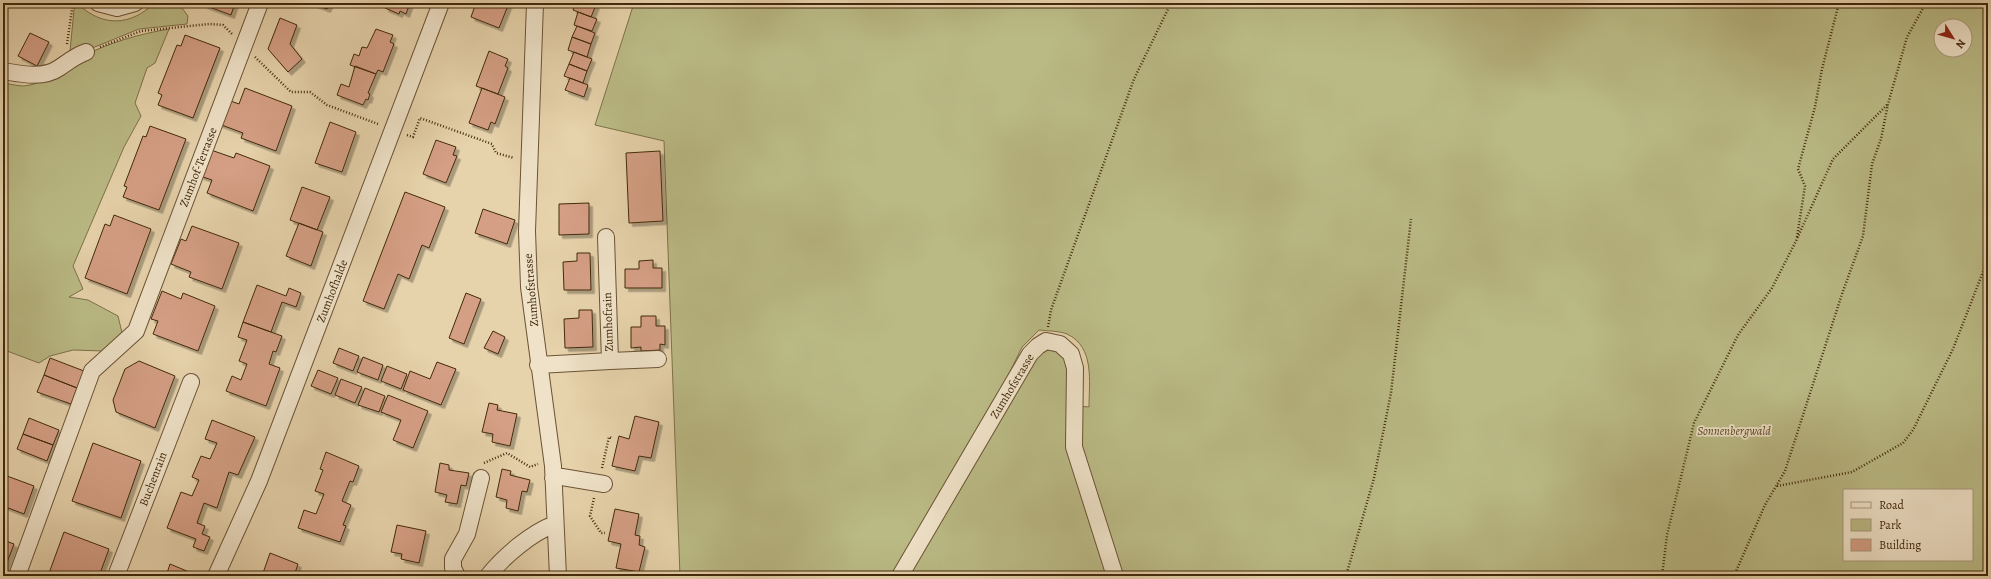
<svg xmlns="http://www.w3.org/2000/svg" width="1991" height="579" font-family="Alegreya,serif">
<defs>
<filter id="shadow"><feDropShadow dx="3.5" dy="3.5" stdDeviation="0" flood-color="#0004"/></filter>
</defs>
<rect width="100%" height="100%" fill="#e6d2ab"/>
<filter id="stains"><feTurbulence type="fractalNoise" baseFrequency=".005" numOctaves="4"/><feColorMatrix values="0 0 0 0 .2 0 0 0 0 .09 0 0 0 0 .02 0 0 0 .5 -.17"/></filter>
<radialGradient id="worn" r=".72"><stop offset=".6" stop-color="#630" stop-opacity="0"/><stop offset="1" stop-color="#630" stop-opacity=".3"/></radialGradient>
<path fill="#baba85" stroke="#7e7248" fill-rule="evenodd" d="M154,3H183L182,8L188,16L187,24L139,29L75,55L70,51L74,10L76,6L79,5C103,27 131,26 154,3Z
M634,3H1988V576H1119L1080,445L1078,406L1089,407C1089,382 1095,347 1067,334C1060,331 1047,331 1039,330L1022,347L989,415L895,576H680L664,141L595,125ZM1941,26H1965V50H1941ZM1844,490H1972V560H1844Z
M169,29L155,63L147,68L135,103L141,116L124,147L73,266L83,289L69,297L88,300L118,316L123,337L103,351L73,350L50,356L39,363L7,351L3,348V83C10,84 18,86 24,86C46,84 63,67 81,57C108,43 139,34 169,29Z
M1043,347L1061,351L1068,364V444L1110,576H904Z"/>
<path fill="#d59f85" stroke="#42290c" filter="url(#shadow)" d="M205,3H235L231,15L204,5Z
M311,3H330L327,9Z
M387,3H410L406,14L400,11L399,14L385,8Z
M476,3H509L499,28L471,17Z
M576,3H590L596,5L591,17L573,10Z
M578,12L597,19L592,31L574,25Z
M280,18L297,25L290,44L302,59L288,72L268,49Z
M577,26L595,33L591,44L572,37Z
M376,29L393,35L390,42L394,44L383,72L378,70L376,74L350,65L354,54L359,56L362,47L367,48Z
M30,33L49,42L37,66L18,56Z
M185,35L220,48L193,118L158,105L162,95L158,93L177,45L181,46Z
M572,37L591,44L587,57L568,50Z
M489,51L508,59L505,66L508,68L498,94L476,86Z
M574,52L592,59L587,71L569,64Z
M569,64L587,71L583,83L564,76Z
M355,66L376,74L368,93L370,94L368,100L366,99L363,105L337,95L341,84L349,87Z
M570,78L588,85L584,97L565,90Z
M245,88L292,106L276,151L241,138L243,133L219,124L228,100L239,104Z
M482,88L505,97L495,124L491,122L488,130L469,123Z
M330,122L356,132L342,172L315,163Z
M150,126L186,139L159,210L123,197L127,187L124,186L143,136L146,137Z
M436,140L456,147L453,155L457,156L446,183L423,174Z
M211,150L234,158L236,153L270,166L253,211L207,193L212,180L200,176Z
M660,151L663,221L629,223L626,153Z
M302,187L330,197L317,230L290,220Z
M405,192L445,207L429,248L422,245L409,279L398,274L384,309L363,301Z
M589,203V234L559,235V204Z
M483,209L515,220L507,244L475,233Z
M114,215L151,229L127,294L85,278L105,224L110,226Z
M299,223L323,232L311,266L286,256Z
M192,226L239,243L222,289L189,277L191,272L171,264L181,239L186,241Z
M577,253H590L591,290H564L563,262L577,261Z
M653,260V268H662V288H625V269H639V261Z
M257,285L286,296L289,288L301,293L296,307L282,302L271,332L243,322Z
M162,291L181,299L183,293L215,306L198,351L153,334L158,321L151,319Z
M466,293L481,299L464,344L449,338Z
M579,310H592L593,347L565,348L564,319L579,318Z
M641,316H656V326H665V345L660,344V350L641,351V347L631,348V327H641Z
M243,322L282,336L276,352L273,351L269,364L280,368L266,406L226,391L232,376L241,380L247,364L239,361L247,340L238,337Z
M493,331L505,337L498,354L484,348Z
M339,348L359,356L353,371L333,363Z
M363,357L383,365L378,380L357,372Z
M50,358L84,371L77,388L44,375Z
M139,361L175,376L155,428L116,412L113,400L125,369Z
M437,362L456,369L441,405L403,390L410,371L430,379Z
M387,366L407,374L401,389L381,381Z
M318,370L338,378L331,394L311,386Z
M44,375L77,388L71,404L37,392Z
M341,379L362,387L355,403L335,395Z
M365,388L385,396L379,412L358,405Z
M388,395L428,411L413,448L393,440L401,420L381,412Z
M489,403L498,405L497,410L517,414L510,446L492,442L493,434L482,432Z
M635,416L659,422L651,458L639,456L635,471L612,466L619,436L629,439Z
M29,418L59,430L53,445L23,434Z
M212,420L255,437L238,475L229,472L217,508L204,503L197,523L205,526L202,534L210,537L204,551L193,547L196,539L167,528L181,492L192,496L199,480L192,477L201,456L210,459L217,443L205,439Z
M23,434L53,445L47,461L17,449Z
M93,443L141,461L121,518L72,501Z
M326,452L359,466L353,482L350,481L342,501L351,505L343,525L346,526L340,542L298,528L304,510L316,514L324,494L315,491L323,470L320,469Z
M440,463L449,465V470L469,473L466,486L461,485L457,504L445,502L447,495L435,492Z
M502,469L511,471L510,475L530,480L527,492L522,491L518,511L506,508L507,500L496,497Z
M7,476L34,486L24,514L3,506V486Z
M615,509L639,514L635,535L640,536L639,545L645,547L639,572L616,568L621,544L608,541Z
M397,525L426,531L419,563L401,559L402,554L391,552Z
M64,532L109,549L99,576H48Z
M3,540L14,544L3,573Z
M270,553L298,564L294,576H262Z
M170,564L194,574V576H166Z"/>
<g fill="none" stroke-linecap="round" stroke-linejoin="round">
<g stroke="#6b5334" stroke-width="18">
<path id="minor" d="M98,3L117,8L135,3
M535,3L527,231L529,287L553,466L558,576
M3,71C21,74 43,79 59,68C68,62 75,56 86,52
M610,361L658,359
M538,365L610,361L606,237
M553,478L562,477L604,484
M17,576L92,371L136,331L260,3
M116,576L191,382
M216,576L259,481L441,3
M457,576L453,568V559L467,534L481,478
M488,576C504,556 531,533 555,524
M900,576L1030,354L1038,346L1046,341L1060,344L1071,354L1075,368L1074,447L1115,576"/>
</g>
<path stroke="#42290c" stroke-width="2.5" stroke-dasharray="1 2" stroke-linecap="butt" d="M67,44L73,3
M100,47L141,31L209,24L223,25L232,34
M255,57L291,92H310L327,105L378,124
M407,135L413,137L420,118L492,144L496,153L514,158
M1797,237L1805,186L1798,169L1815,107L1822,69L1839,3
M1048,327L1051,310L1134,79L1171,3
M484,463L507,453L530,467L538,464
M602,468L609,437L612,438
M1777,486L1852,472L1903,443L1913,430L1953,349L1988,259
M594,498L590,516L601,533H605
M1346,576L1374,478L1391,393L1411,219
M1662,576L1667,535L1694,423L1738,335L1772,288L1796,241L1833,159L1887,105
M1734,576L1765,505L1785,471L1842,294L1863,236L1872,164L1881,139L1888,104L1907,37L1926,3"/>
<use href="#minor" stroke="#efe2c8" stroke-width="16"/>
</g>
<g text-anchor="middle" stroke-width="3.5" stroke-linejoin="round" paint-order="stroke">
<g font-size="12" fill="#42290c" stroke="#efe2c8">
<text transform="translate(198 167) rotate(-69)" y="4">Zumhof-Terrasse</text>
<text transform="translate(531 290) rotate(-95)" y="4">Zumhofstrasse</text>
<text transform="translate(332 291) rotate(-69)" y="4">Zumhofhalde</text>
<text transform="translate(608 322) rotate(-92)" y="4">Zumhofrain</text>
<text transform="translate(1012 386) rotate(-59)" y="4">Zumhofstrasse</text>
<text transform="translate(153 479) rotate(-69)" y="4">Buchenrain</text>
</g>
<g font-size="12" font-style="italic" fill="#5a4624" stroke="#efe2c8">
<text x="1734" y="435">Sonnenbergwald</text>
</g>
</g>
<rect width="1991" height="579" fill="none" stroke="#e6d2ab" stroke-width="16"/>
<rect x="4" y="4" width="1983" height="571" fill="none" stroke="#42290c" stroke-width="2"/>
<rect x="8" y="8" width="1975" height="563" fill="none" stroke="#42290c"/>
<rect x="1843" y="489" width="130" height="72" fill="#efe2c8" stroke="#aa987d"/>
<rect x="1851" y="502" width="20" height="6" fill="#efe2c8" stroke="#aa987d"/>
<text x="1879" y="509" font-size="12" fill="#42290c">Road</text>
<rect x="1851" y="519" width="20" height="12" fill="#baba85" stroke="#aa987d"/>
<text x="1879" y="529" font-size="12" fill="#42290c">Park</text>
<rect x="1851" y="539" width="20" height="12" fill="#d59f85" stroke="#aa987d"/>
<text x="1879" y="549" font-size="12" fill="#42290c">Building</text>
<g transform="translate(1953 38) rotate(127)"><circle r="19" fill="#efe2c8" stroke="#aa987d"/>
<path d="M0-3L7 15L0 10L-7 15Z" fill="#8f2418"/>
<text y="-6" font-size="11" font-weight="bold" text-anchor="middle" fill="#42290c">N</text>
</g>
<rect width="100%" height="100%" filter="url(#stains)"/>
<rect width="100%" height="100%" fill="url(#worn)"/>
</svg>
